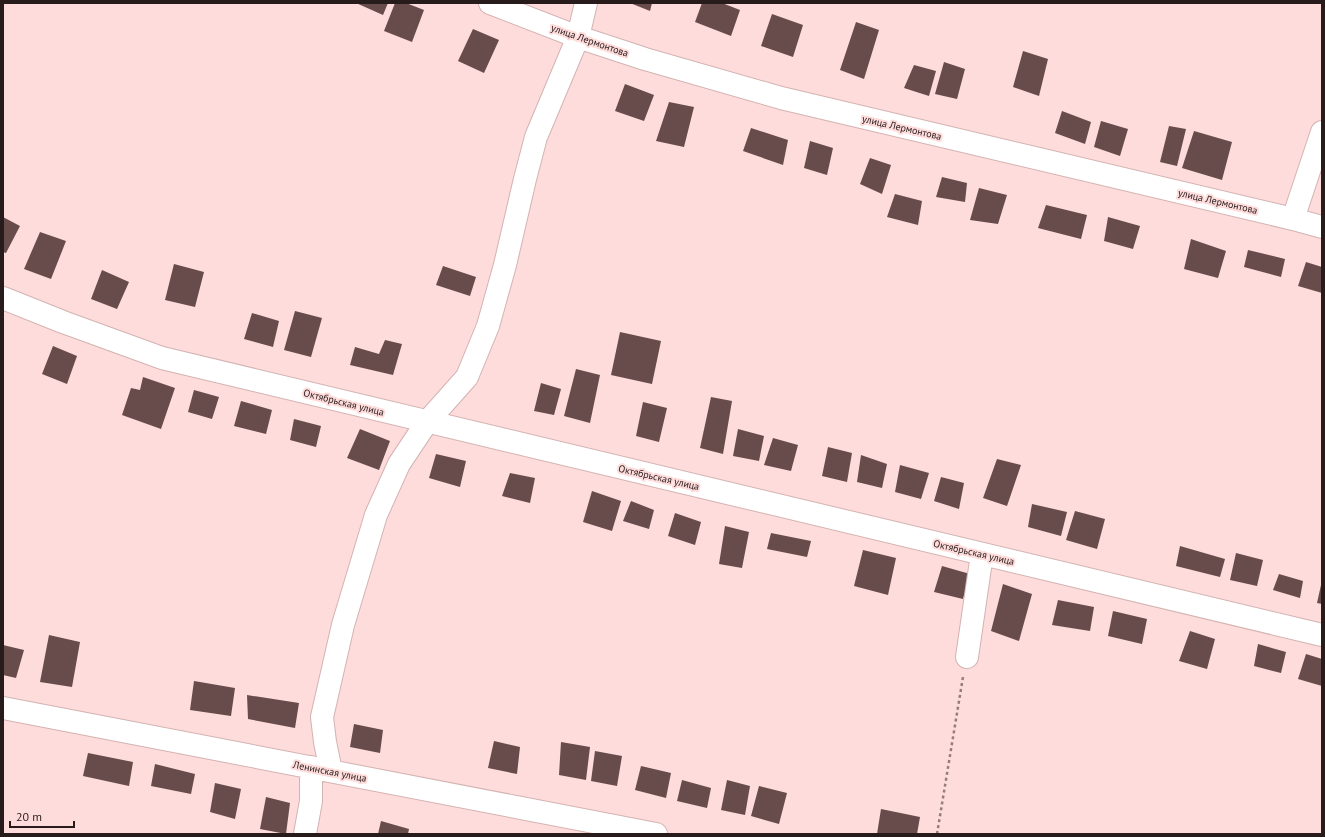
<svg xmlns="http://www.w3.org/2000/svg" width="1325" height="837" font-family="'PT Sans',sans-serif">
<rect width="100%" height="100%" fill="#fedcdb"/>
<path fill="#674c4b" d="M356,3H388L383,15Z
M395,3H406L424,10L412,42L384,31Z
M630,3H652L650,11Z
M702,3H722L740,10L731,36L695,22Z
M772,14L803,25L793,57L761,46Z
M856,22L879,30L864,79L840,70Z
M473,29L499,40L484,73L458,61Z
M1023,51L1048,59L1039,96L1013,87Z
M944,62L965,69L957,99L935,94Z
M914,65L936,71L929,96L904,88Z
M625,84L654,95L644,121L615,111Z
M669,102L694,107L684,147L656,141Z
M1062,111L1091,122L1085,144L1055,133Z
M1101,121L1128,129L1120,156L1094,147Z
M1169,126L1186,129L1177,166L1160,162Z
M751,128L788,140L783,165L743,151Z
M1194,131L1232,142L1222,180L1182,168Z
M810,141L833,148L827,175L804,168Z
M870,158L891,165L882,194L860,184Z
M942,177L967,183L965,202L936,197Z
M979,188L1007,195L998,224L970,220Z
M895,194L922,201L918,225L887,217Z
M1046,205L1087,215L1081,239L1038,228Z
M3,217L20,226L6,253L3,252Z
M1108,217L1140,226L1133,249L1104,241Z
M40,232L66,241L51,279L24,269Z
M1191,239L1226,251L1218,278L1184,269Z
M1248,250L1285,259L1281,277L1244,267Z
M1306,262L1322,267V293L1298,286Z
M174,264L204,272L195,307L165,300Z
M443,266L476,277L470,296L436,285Z
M102,270L129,282L117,309L91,299Z
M295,311L322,318L311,357L284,350Z
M252,313L279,321L273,347L244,339Z
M620,332L661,341L652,384L611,375Z
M385,340L402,344L393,375L350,365L355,347L379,354Z
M53,346L77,356L67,384L42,374Z
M576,369L600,375L590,423L564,416Z
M143,377L175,388L161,429L122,415L131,388L140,390Z
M541,383L561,389L554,415L534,411Z
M194,390L219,397L212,419L188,412Z
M711,397L732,401L723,454L700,448Z
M241,401L272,410L266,434L234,426Z
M643,402L667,408L659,442L636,436Z
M294,419L321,426L316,447L290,440Z
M360,429L390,441L379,470L347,458Z
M738,429L764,436L759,461L733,456Z
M773,438L798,445L791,471L764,465Z
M828,447L852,453L847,482L822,476Z
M436,454L466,461L460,487L429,478Z
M861,455L887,464L882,488L857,482Z
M997,459L1021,465L1007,506L983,498Z
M900,465L929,473L921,499L895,492Z
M510,473L535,478L530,503L502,496Z
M941,477L964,483L959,509L934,501Z
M592,491L621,501L612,531L583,522Z
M631,501L654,510L649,529L623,521Z
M1032,504L1067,512L1061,536L1028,527Z
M1075,511L1105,519L1097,549L1066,540Z
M675,513L701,522L695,545L668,536Z
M725,526L749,532L742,568L719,564Z
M771,533L811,541L807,557L767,549Z
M1180,546L1225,559L1220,577L1176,566Z
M863,550L896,558L888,595L854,586Z
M1236,553L1263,560L1257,586L1230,580Z
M942,566L970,574L963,599L934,592Z
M1279,574L1303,581L1300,598L1273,590Z
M1003,584L1032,594L1019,641L991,631Z
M1321,585H1322V604L1317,603Z
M1058,600L1094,607L1090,631L1052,625Z
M1113,611L1147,619L1142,644L1108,636Z
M1190,631L1215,639L1207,669L1179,661Z
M49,635L80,642L72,687L40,682Z
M1258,644L1286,652L1281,673L1254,666Z
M3,645L24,650L16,678L3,675Z
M1306,654L1322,659V686L1298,679Z
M194,681L235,688L231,716L190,710Z
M247,695L299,703L295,728L248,719Z
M354,724L383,730L380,753L350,747Z
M494,741L520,747L517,774L488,768Z
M561,742L590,747L586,780L559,775Z
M595,751L622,756L617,786L591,781Z
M88,753L133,762L129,786L83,776Z
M155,764L195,774L191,794L151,786Z
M641,766L671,773L666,798L635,790Z
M682,780L711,788L707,808L677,801Z
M727,780L750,786L745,815L721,810Z
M215,783L241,789L235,819L210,812Z
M759,786L787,793L779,824L751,816Z
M266,797L290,803L286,834L260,829Z
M881,809L920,817L917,834H877Z
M381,821L409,829L408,834H378Z"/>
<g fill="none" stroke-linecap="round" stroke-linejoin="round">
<g stroke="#d3b3b2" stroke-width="24">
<path id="minor" d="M490,3L578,37L645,59L781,98L1293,219L1322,227
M1293,219L1322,132
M3,298L63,322L162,358L1322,635
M967,657L982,554
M3,708L656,834
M331,771L325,742L322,717L343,625L376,515L399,464L427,422L467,377L488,326L505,265L525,179L536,137L578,37L586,3
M305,834L311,801V767"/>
</g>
<path stroke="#947d7c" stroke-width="2.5" stroke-dasharray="3 3" stroke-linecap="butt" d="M937,834L963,677"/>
<use href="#minor" stroke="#fff" stroke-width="22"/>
</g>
<g text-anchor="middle" stroke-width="4" stroke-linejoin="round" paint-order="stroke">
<g font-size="10" fill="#271b1b" stroke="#fedcdb">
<text transform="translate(590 40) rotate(19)" y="4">улица Лермонтова</text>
<text transform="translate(902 127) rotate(13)" y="4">улица Лермонтова</text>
<text transform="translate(1218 201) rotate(13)" y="4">улица Лермонтова</text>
<text transform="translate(344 402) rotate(14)" y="4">Октябрьская улица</text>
<text transform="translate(659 477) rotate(13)" y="4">Октябрьская улица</text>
<text transform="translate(974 552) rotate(13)" y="4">Октябрьская улица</text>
<text transform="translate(330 771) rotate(11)" y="4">Ленинская улица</text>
</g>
</g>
<rect width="1325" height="837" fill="none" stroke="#271b1b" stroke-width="8"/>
<path d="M10 821v6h64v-6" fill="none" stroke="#271b1b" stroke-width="2"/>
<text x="16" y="821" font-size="12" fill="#271b1b" stroke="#fedcdb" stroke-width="3" paint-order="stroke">20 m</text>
</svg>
